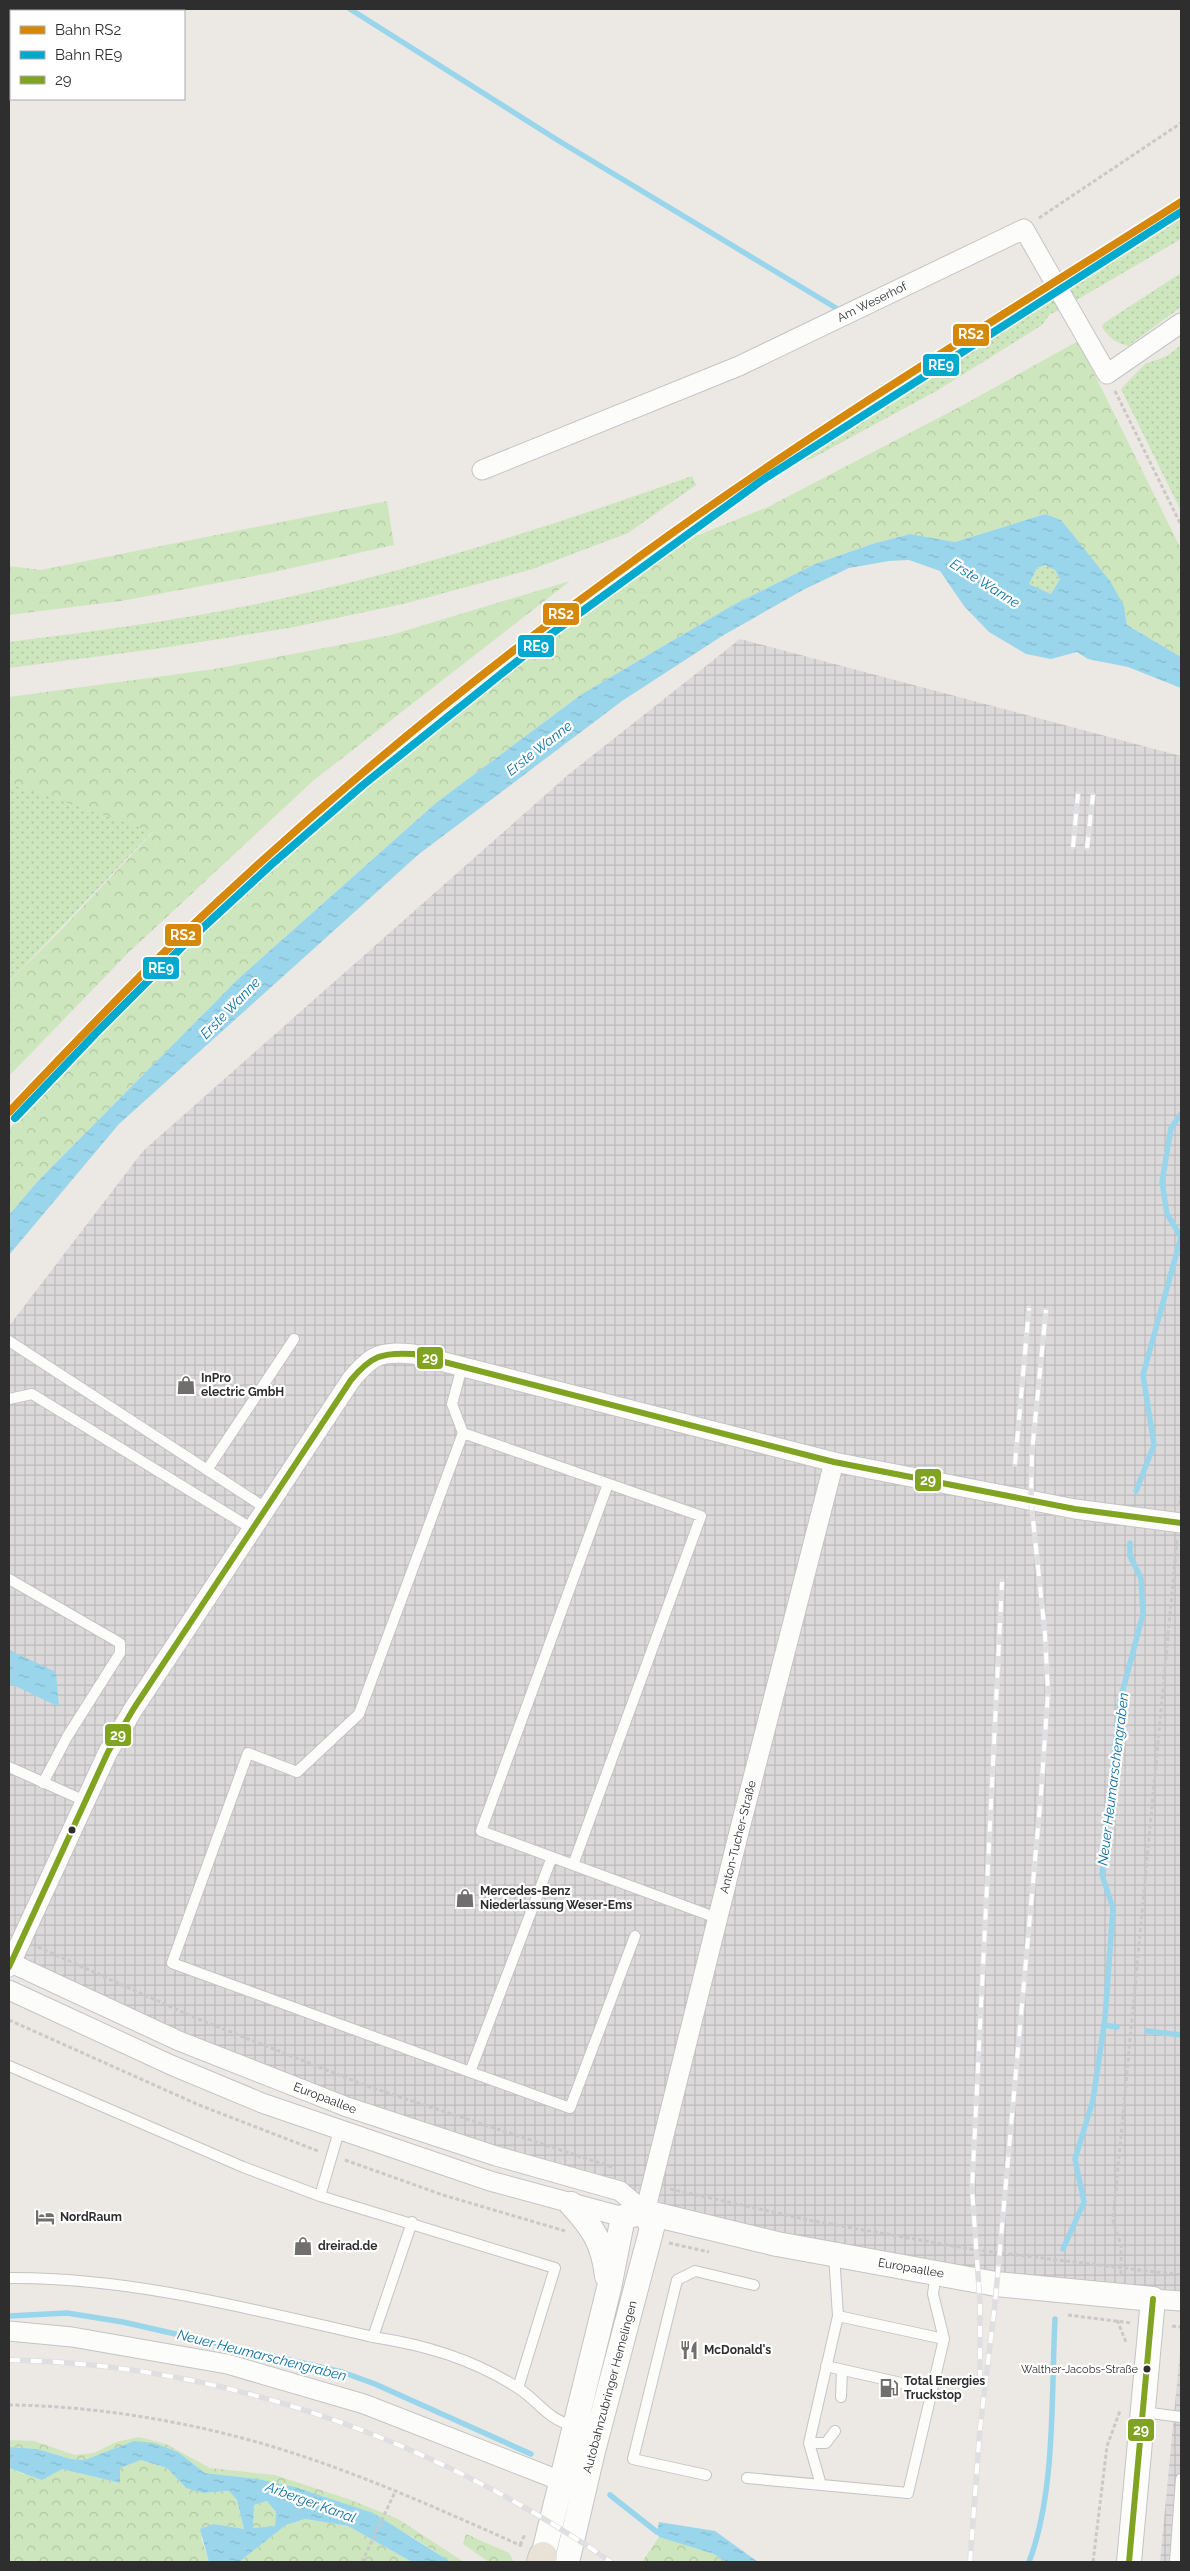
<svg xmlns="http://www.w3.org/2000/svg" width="1190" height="2571" font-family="Raleway,sans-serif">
<defs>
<pattern id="industrial-grid" width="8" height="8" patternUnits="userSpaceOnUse" patternTransform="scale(1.25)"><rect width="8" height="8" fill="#dcd9db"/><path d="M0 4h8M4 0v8" fill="none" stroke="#bdbbbc"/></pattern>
<pattern id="grass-dots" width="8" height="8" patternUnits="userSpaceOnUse" patternTransform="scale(1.25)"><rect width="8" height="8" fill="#cee6be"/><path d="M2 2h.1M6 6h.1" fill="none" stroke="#b1c6a4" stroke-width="1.8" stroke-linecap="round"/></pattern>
<pattern id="forest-crowns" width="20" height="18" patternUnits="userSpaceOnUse" patternTransform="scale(1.25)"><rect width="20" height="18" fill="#cee6be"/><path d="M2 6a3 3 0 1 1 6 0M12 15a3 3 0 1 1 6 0" fill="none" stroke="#b1c6a4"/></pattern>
<pattern id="water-ripples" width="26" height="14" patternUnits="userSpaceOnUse" patternTransform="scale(1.25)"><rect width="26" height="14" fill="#99d6ec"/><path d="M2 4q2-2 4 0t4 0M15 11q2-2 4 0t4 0" fill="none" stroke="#84b8cb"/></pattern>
</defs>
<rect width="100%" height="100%" fill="#ece8e4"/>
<path fill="url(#industrial-grid)" d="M740,639L1181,756V2296L957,2270L672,2210L459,2148L9,1968V1326L143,1151L569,774Z
M1181,2341V2562H1160Z"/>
<path fill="url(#grass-dots)" d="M1181,215V239L1075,301L1066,288Z
M1181,273V307L1128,346C1116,343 1109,338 1102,327L1104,323Z
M1052,297L1060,310L1050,314L1042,325L938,390L813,458L792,464L860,418L973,350Z
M1181,345V511L1121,389L1145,364L1167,356Z
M692,476L696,485L628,533L533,569L403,604L289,628L155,649L9,668V642C80,633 151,624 221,611C383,580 538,531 692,476Z
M1045,565L1055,570L1060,579L1051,594L1028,584L1037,568Z
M9,785H15L153,831L9,982Z"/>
<path fill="url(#forest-crowns)" d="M1078,341L1181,549V657L1127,625L1124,606L1045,514L955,542L910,534L872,544L815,564L733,605L582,694L437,802L238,979L37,1182L9,1215V1129L108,1024L274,865L497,679L629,578L659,551L768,507L965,404Z
M387,501L394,545L265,574L121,601L9,615V566L41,570Z
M570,581L314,780L129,952L9,1076V982L60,931L153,832L15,785H9V697L215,669L391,635Z
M139,2437L166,2444L210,2468L275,2475L351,2500L398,2519L464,2562H451L411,2536L258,2479L205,2473L178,2452L107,2454L85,2460L71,2459L37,2449L9,2447V2440L34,2441L75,2455L94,2453L116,2442Z
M141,2460L167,2468L186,2488L203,2493L229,2491L237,2500L244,2529L214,2524L201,2538L209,2562H9V2468L23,2474L62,2469L119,2483L120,2468Z
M267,2501L276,2512L275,2527L253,2528L254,2505Z
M304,2519L348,2526L412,2562H239L286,2525Z
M466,2534L509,2553L514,2562H489L463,2544Z
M659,2537L714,2554L726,2562H642Z"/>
<path fill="url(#water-ripples)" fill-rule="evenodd" d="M1045,514L1061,520L1110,581L1124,606L1127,625L1181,657V688L1128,667L1088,659L1077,652L1051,659L1026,654L989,632L964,606L940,571L909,560L889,561L849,568L803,590L722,636L622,701L419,854L119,1124L9,1255V1215L37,1182L238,979L437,802L582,694L733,605L815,564L872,544L910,534L955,542ZM1045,565L1055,570L1060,579L1051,594L1029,584L1037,568Z
M9,1650L56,1672L59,1707L9,1683Z
M134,2441L154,2443L178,2452L205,2473L258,2479L295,2487L373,2513L451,2562H412L348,2526L305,2519L286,2525L239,2562H209L200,2529L214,2524L244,2529L237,2500L229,2491L203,2493L186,2488L167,2468L141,2460L120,2468V2483L62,2469L42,2480L9,2468V2447L37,2449L71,2459L85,2460ZM267,2501L276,2512L275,2526L253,2528L254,2505Z
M659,2522L715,2531L758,2562H726L714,2554L659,2537L657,2532Z"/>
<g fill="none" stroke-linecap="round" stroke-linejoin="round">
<path stroke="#99d6ec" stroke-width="5.5" d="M350,9L559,141L836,308
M48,11L49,9
M9,84L11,80
M1136,1491L1154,1445L1143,1375L1181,1237L1167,1214L1162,1182L1171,1128L1181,1114
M1104,2025L1117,2027
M1147,2031L1181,2035
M1063,2249L1084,2202L1075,2159L1093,2100L1105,2018L1113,1908L1102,1875L1105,1836L1120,1701L1143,1614L1141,1578L1130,1556V1543
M9,2316L67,2313L123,2322L342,2372L375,2384L531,2454
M610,2495L657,2532L664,2534
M1029,2562C1056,2492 1051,2395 1055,2319"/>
<g stroke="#c5c4c5" stroke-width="12">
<path id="service" d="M9,1341L267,1509
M462,1367L452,1404L463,1433L701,1516L573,1865
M9,1399L32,1394L254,1530
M463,1433L359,1714L297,1772L248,1753L172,1963L470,2072L552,1857
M207,1470L294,1339
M608,1484L481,1831L717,1918
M9,1579L120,1643V1653L67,1737L43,1783
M9,1767L85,1801
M9,2066L243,2167L320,2196L555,2268L518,2388
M470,2072L570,2108L635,1936
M320,2196L339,2131
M412,2222L373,2337C425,2345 473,2359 518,2388C540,2402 546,2419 574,2426
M936,2272L933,2294L944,2339
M9,2278C132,2277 254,2310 373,2337
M826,2366L932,2390
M841,2397L842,2370
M1143,2412L1181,2417
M809,2443H826L835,2431
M706,2475L633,2459L677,2280L695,2271L754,2285
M747,2478L908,2493L944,2339L838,2316
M821,2485L809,2443L838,2316L834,2254
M1175,2562L1181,2479"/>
</g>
<g stroke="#c5c4c5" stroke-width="21">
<path id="minor" d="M482,470L739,366L1024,229L1107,374L1181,323
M9,1962L179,2041L347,2107L496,2156L620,2191L645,2212L739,1832L834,1462
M9,1967L108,1752L134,1708L351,1380C372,1354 381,1351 413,1354L834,1462L1075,1509L1181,1523
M9,1990L171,2065L262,2103L490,2181L623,2217
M1153,2299L1181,2301
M9,2331L72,2337L227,2364L364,2404L561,2481"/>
</g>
<g stroke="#c5c4c5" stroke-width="26">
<path id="tertiary" d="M571,2204C594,2229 603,2243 607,2276
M543,2556L609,2288L623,2217L645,2212L777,2244L996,2284L1153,2299L1129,2562
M567,2562L593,2451L652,2228L645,2212"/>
</g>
<g stroke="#c6c5c4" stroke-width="30">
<path id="trunk" d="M541,2562L543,2556"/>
</g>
<path stroke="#c9c9c8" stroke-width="3" stroke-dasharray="4 2.5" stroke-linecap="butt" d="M1039,218L1181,123
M1115,391L1181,525
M1180,1504L1181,1487
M38,1947L198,2019L367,2086L615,2168
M9,2020L199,2105L318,2151
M345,2160L443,2195L565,2231
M670,2189L813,2221L976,2250L1181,2275
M669,2243L709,2252
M1121,2274V2245L1113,2221L1177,1540
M1068,2315L1131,2323
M1117,2320L1126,2342
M1172,2326L1181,2327
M9,2405C105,2406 210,2425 302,2456C377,2481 450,2514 522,2546
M520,2545L525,2534
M362,2562L395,2492
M1093,2562L1107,2446L1120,2411"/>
<use href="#service" stroke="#fcfcfb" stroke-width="10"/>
<use href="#minor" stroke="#fcfcfb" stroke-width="19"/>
<use href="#tertiary" stroke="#fcfcfb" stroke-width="24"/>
<use href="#trunk" stroke="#e9e2d6" stroke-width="28"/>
<g stroke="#dfdfe1" stroke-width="5.5">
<path id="rail" d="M1073,847L1078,794
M1087,848L1093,795
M1015,1464L1029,1308
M9,2360C224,2364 435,2440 611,2562
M980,2381V2302L972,2189L1002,1582
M970,2562L980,2428L995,2304L1041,1794L1048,1692L1045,1634L1031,1501L1032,1452L1046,1310"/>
</g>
<use href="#rail" stroke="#fff" stroke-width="4" stroke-dasharray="11" stroke-linecap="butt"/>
<g stroke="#fff" stroke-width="10">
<path id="bus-1" d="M9,1967L108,1752L134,1708L351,1380C371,1356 382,1352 413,1354L834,1462L1075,1509L1181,1523
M1129,2562L1153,2299"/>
</g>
<use href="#bus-1" stroke="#80a422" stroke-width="6"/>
<g stroke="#fff" stroke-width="11">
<path id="rail-1" d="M9,1112C64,1054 119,996 176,941C322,801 479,672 643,554C816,428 1001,317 1181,202"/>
</g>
<g stroke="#fff" stroke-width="11">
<path id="rail-2" d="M15,1118L98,1031L183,946L272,864L363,785L551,634L761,481L1181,212"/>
</g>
<use href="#rail-1" stroke="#d58809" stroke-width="8"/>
<use href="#rail-2" stroke="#00a9ce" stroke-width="8"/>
</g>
<defs>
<g id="shop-bare" transform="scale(1.5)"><path d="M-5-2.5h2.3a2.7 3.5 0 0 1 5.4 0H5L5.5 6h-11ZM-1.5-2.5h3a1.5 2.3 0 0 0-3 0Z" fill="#706f6e" stroke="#fff" stroke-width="2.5" paint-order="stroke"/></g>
<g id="hotel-bare" transform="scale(1.5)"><path d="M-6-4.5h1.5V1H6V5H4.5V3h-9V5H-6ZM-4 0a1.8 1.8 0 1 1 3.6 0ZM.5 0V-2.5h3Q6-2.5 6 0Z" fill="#706f6e" stroke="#fff" stroke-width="2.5" paint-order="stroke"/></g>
<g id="restaurant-bare" transform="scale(1.5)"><path d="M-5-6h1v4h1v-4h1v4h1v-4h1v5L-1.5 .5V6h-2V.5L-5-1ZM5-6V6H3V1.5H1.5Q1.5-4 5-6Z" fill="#706f6e" stroke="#fff" stroke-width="2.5" paint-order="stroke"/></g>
<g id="fuel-bare" transform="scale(1.5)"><path d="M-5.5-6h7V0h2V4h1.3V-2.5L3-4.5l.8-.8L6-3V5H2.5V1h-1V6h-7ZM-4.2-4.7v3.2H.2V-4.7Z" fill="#706f6e" stroke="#fff" stroke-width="2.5" paint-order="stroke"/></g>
</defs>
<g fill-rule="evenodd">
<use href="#shop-bare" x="186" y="1385"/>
<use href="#shop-bare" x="465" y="1898"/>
<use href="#hotel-bare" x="45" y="2217"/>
<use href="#shop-bare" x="303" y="2246"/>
<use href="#restaurant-bare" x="689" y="2350"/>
<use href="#fuel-bare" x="889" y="2388"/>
</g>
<g fill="#2e2e2e" stroke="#fff" stroke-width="2">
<circle cx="72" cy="1830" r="4.5"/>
<circle cx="1147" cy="2369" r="4.5"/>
</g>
<g text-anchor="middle" stroke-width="4.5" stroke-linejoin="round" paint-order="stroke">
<g font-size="11" fill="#2e2e2e" stroke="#fff" text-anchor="end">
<text x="1138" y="2373">Walther-Jacobs-Straße</text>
</g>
<g font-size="12" fill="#2e2e2e" stroke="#fff">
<text transform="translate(872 302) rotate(-26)" y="4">Am Weserhof</text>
<text transform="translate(738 1837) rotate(-76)" y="4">Anton-Tucher-Straße</text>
<text transform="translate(325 2098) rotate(21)" y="4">Europaallee</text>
<text transform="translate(911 2268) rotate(10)" y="4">Europaallee</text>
<text transform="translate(610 2387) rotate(-75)" y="4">Autobahnzubringer Hemelingen</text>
</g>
<g font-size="12" font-weight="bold" fill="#2e2e2e" stroke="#fff" text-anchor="start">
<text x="201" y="1382">InPro<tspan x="201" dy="14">electric GmbH</tspan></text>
<text x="480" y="1895">Mercedes-Benz<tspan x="480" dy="14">Niederlassung Weser-Ems</tspan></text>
<text x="60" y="2221">NordRaum</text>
<text x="318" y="2250">dreirad.de</text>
<text x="704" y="2354">McDonald's</text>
<text x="904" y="2385">Total Energies<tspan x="904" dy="14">Truckstop</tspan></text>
</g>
<g font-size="14" font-style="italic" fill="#0d6fa3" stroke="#fff">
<text transform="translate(985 583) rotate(32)" y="5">Erste Wanne</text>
<text transform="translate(539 748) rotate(-38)" y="5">Erste Wanne</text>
<text transform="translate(230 1008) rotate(-46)" y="5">Erste Wanne</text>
<text transform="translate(1113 1779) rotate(-83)" y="5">Neuer Heumarschengraben</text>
<text transform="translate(262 2355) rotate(14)" y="5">Neuer Heumarschengraben</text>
<text transform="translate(311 2502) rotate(20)" y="5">Arberger Kanal</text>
</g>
</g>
<g stroke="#fff" stroke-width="2">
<rect x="952" y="323" width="38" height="24" rx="5" fill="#d58809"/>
<rect x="922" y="353" width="38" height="24" rx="5" fill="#00a9ce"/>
<rect x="542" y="602" width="38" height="24" rx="5" fill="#d58809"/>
<rect x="517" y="634" width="38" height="24" rx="5" fill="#00a9ce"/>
<rect x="164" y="923" width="38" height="24" rx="5" fill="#d58809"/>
<rect x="142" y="956" width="38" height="24" rx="5" fill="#00a9ce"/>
<rect x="416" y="1346" width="28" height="24" rx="5" fill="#80a422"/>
<rect x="914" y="1468" width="28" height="24" rx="5" fill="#80a422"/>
<rect x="104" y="1723" width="28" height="24" rx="5" fill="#80a422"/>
<rect x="1127" y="2418" width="28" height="24" rx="5" fill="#80a422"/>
</g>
<g font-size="14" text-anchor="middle" font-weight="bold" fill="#fff">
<text x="971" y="339">RS2</text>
<text x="941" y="370">RE9</text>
<text x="561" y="619">RS2</text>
<text x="536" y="651">RE9</text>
<text x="183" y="940">RS2</text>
<text x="161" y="973">RE9</text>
<text x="430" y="1363">29</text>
<text x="928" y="1485">29</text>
<text x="118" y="1740">29</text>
<text x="1141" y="2435">29</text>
</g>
<rect width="1190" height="2571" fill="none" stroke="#2e2e2e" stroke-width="20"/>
<rect x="10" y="10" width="175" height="90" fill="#ffffff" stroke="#ababab"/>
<rect x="20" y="26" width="25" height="8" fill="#d58809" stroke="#ababab"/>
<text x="55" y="35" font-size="15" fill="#2e2e2e">Bahn RS2</text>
<rect x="20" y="51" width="25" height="8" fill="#00a9ce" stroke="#ababab"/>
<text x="55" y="60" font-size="15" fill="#2e2e2e">Bahn RE9</text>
<rect x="20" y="76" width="25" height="8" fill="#80a422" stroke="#ababab"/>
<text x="55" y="85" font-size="15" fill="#2e2e2e">29</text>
</svg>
